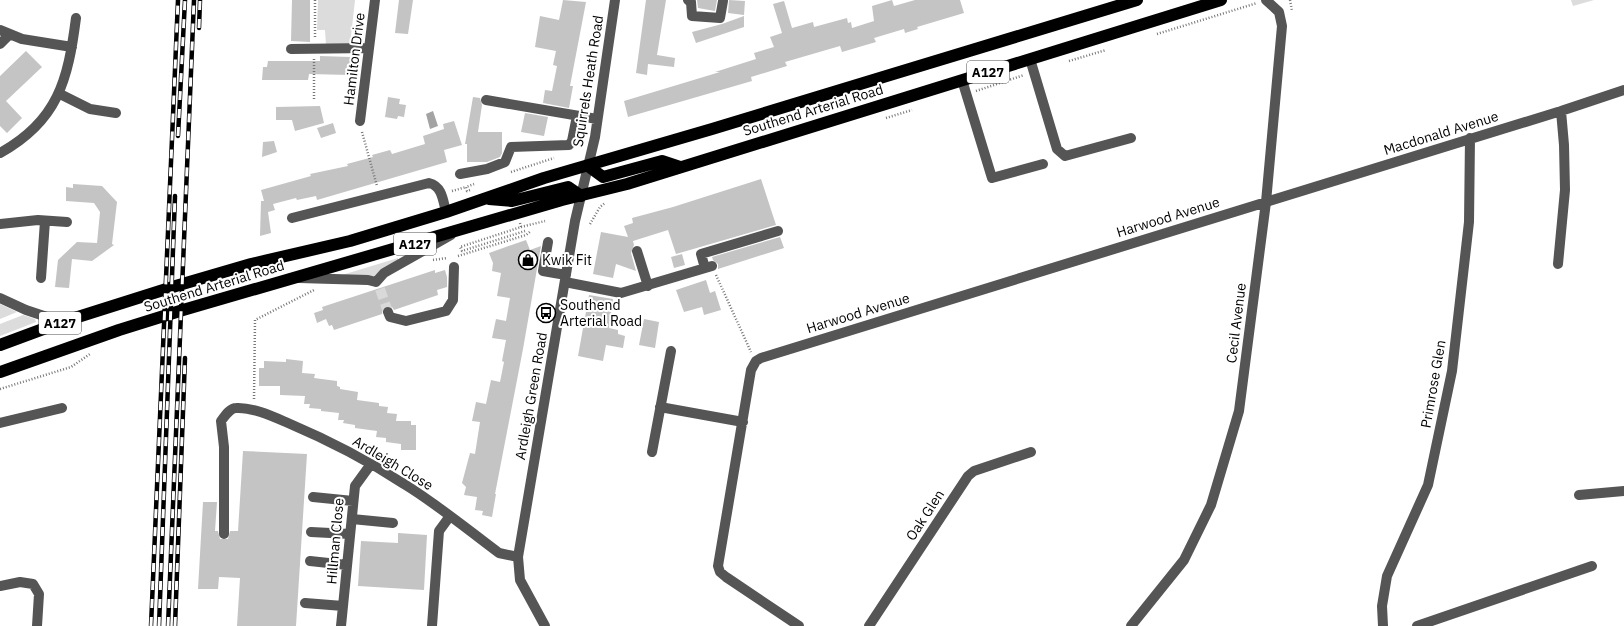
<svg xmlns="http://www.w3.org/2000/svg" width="1624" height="626" font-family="'IBM Plex Sans',sans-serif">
<rect width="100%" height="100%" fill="#fff"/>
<path fill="#dcdcdc" d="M318,0H355L350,45H326L325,30H317Z
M1571,0H1594L1573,6Z
M398,258V261L373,277L342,275Z
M0,304L17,312L0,319Z
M23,315L35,319L36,322L0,336V324Z"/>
<path fill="#a3a3a3" d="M433,111L438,126L430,129L426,114Z"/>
<path fill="#c4c4c4" d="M292,0H310V42L291,41Z
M399,0H413L408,34L395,33Z
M563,0L586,2L570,86H573L569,108L543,103L545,90L552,91L557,66L553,65L556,51L535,47L540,16L559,20Z
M646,0H666L657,55L675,58L674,67L648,64L647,75L636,73Z
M697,0H717L715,11L698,8Z
M729,0L745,1L744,15L728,13Z
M892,0L894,6L915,0H960L964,13L917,27L918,29L905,33L904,29L874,38L876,42L842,52L840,46L785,62L787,66L751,77L752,81L628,117L624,101L720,72H715L756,59L754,53L774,47L770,37L782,33L773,4L784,1L792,28L813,22L814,27L847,18L848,23L851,22L852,28L874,21L872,6Z
M744,16V27L696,43L692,32L722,24Z
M26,51L42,67L6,101L22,118L7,133L0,126V76Z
M320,56L350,57V75L309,74L308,80H262L263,67H267L268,61H320Z
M388,97L400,99L399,104L406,105L404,117L398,116L397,119L385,117Z
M473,97L480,98L482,105L478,132H502V153L500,157L487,162H467V144H465Z
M320,106L324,123L295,131L292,120H276V107Z
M525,113L548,117L544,136L521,132Z
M454,121L462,145L444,150L447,162L317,200L316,196L297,200L296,198L273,204L275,210L268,212L271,233L260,236L261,201H264L261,190L311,176L310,174L348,166L347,164L373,157L372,155L390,150L392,154L425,144L423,136L444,129L443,124Z
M333,123L336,133L321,138L317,128Z
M274,141L277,152L262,157L263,142Z
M761,179L776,225L676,254L668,230L633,241L634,245L631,253L636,271L616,264L613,278L593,274L601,232L628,237L624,226L633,223L632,218L673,207Z
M73,184L102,186L117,202L112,244L114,245L92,261L72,259L69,288L55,287L58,260L77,242L97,243L100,212L94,203L66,201V187L73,188Z
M780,237L784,248L718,269V264L713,260L712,257Z
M526,240L530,250L541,246L523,349L495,494H496L492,517L482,515L483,511L475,510L477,497L464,495L466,487L462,483L470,453L475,454L480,422L472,421L476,402L486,404L491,380L500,382L504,362L502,361L506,340L492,338L496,319L506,321L510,298L497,296L501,273L492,271L493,263L489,253Z
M682,254L685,265L674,268L671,257Z
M435,270V273L445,270L447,277V287L437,290L438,295L394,310L392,307L386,306L383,308L382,314L334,330L332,325L329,326L326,319L317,323L314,313L323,310L322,307Z
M706,280L710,293L715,291L721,310L704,315L702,307L684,312L676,290Z
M589,295L613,299L609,328L618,330V334L625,336L623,348L606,345L603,361L578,356Z
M644,319L659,322L655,348L639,345Z
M286,359L303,361L302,373L315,374L314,378L337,381V386L340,387V389L358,392L357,400L379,403V406L388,407L387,413L397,414L396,421H411V425H416V450H401V444L386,442V438L376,437L377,431L355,428V425L343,423L344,420H338L339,413L321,411V409L309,408L310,404H304L305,396L280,395V386H259V368H264V361L286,362Z
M243,451L307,454L296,626H237L240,578L219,577L218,589H198L203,502H217L215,531H218L220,539H228L230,531H238Z
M398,533L427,535L424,590L358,586L361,541L398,543Z"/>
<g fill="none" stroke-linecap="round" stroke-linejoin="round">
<path stroke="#d9d9d9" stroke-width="10" stroke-dasharray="10 5" stroke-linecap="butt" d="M380,289L388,312"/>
<path stroke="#777" stroke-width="2.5" stroke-dasharray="1 2" stroke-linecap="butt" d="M1290,0L1292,11
M1157,34L1257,3
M315,37V0
M1069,61L1106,50
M976,91L1024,75
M314,99V58
M886,118L912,110
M362,132L377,186
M511,172L554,158
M470,190L467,191L466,187L474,184
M452,191L466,187
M520,223L521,227L460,247L462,251L525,231
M590,224L600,207L605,203
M521,227L545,221
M458,256L526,235L531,231
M433,260L447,258
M716,275L751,352
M0,389L71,367L90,354
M254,399L255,320L314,290"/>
<path stroke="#555" stroke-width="10" d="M688,0L691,2L692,16L720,18L723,1
M0,30L22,39L72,47
M0,44L9,35
M291,49L369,48
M1030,59L1057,149L1065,156L1131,138
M962,80L992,178L1043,164
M60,94L90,109L116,113
M486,100L597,119
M360,121L375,0
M0,153C58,121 68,80 76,18
M460,174L487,169L505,162L511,147L569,145L572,141L577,116
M292,218L429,183C442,186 443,200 446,212
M0,224L38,220L67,222
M548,242L543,271L566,275
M637,251L648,286
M1558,264L1565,190L1564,145L1561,111
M705,268L701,254L778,231
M41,278L45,221
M299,278L368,280L376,282
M376,282L384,273L451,235
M565,282L621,293L712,266
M0,298L26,310L62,322
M388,312L390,317L406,321L446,311L453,300L454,267
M660,407L743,422
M0,423L62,408
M652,452L671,351
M1579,495L1624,491
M313,497L353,501
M352,519L393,523
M311,532L350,534
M224,534V447L221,421C225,416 230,408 236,408C253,407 274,417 288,423C328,440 367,460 404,484C437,504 468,530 499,553L518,557
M310,561L347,565
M0,586L20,582L33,584L39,594L37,626
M305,603L343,606
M341,626L355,486L371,464
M432,626L439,531L450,516
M545,626L520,580L518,557L575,221L595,137L615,0
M799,626L726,577L720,572L718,566L751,370L756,361L761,358L1561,111L1624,90
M869,626L968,476L974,471L1031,452
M1131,626L1184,560L1211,505L1239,411L1266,202L1282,26L1279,12L1266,0
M1383,626L1382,606L1387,576L1428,485L1452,371L1469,222L1470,138
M1417,626L1592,566"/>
<path stroke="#000" stroke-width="12" d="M588,166L603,177L662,161L680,167
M489,199L512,201L568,187L581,196
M0,345L62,322L179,285L251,264L350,241L446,212L544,178L712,129L1137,0
M0,372L119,330L183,310L562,200L627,184L1221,0"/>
<g stroke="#000" stroke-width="4.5">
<path id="rail" d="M199,28L200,0
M178,136L185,0
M151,626L178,0
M159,626L175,196
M168,626L194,0
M175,626L185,358"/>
</g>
<use href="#rail" stroke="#fff" stroke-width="3" stroke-dasharray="9" stroke-linecap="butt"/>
</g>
<defs>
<g id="shop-ring" transform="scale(1)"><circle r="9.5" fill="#fff" stroke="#000" stroke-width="1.5"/><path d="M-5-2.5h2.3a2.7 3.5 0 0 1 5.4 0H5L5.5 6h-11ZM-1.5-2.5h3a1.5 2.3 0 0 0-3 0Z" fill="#000"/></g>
<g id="bus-ring" transform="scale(1)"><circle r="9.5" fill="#fff" stroke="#000" stroke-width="1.5"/><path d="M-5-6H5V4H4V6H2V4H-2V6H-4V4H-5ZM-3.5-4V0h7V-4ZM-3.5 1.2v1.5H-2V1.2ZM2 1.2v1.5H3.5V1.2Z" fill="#000"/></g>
</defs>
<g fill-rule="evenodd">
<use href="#shop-ring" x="528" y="260"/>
<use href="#bus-ring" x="546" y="313"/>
</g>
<g text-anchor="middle" stroke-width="4" stroke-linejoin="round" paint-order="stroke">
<g fill="#fff" stroke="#4c4c4c" stroke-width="1">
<rect x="967" y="61" width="42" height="22" rx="3"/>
<rect x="394" y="233" width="42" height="22" rx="3"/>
<rect x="39" y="312" width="42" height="22" rx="3"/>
</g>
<g font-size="13" font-weight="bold" fill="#000">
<text x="988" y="77">A127</text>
<text x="415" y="249">A127</text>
<text x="60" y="328">A127</text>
</g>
<g font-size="14" fill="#000" stroke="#fff">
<text transform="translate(354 59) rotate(-83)" y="5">Hamilton Drive</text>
<text transform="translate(588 81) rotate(-81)" y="5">Squirrels Heath Road</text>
<text transform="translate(813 110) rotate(-17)" y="5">Southend Arterial Road</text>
<text transform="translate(1441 133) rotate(-17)" y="5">Macdonald Avenue</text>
<text transform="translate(1168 217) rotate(-17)" y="5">Harwood Avenue</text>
<text transform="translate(214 286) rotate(-17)" y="5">Southend Arterial Road</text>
<text transform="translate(858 313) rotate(-17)" y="5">Harwood Avenue</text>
<text transform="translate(1236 323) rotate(-83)" y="5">Cecil Avenue</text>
<text transform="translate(1433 384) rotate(-80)" y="5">Primrose Glen</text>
<text transform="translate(531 396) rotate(-80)" y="5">Ardleigh Green Road</text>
<text transform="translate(393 463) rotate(31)" y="5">Ardleigh Close</text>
<text transform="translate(925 515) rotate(-57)" y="5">Oak Glen</text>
<text transform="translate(335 541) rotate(-85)" y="5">Hillman Close</text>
</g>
<g font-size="14" fill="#000" stroke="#fff" text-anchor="start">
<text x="542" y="265">Kwik Fit</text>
<text x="560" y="310">Southend<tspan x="560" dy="16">Arterial Road</tspan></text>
</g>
</g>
</svg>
